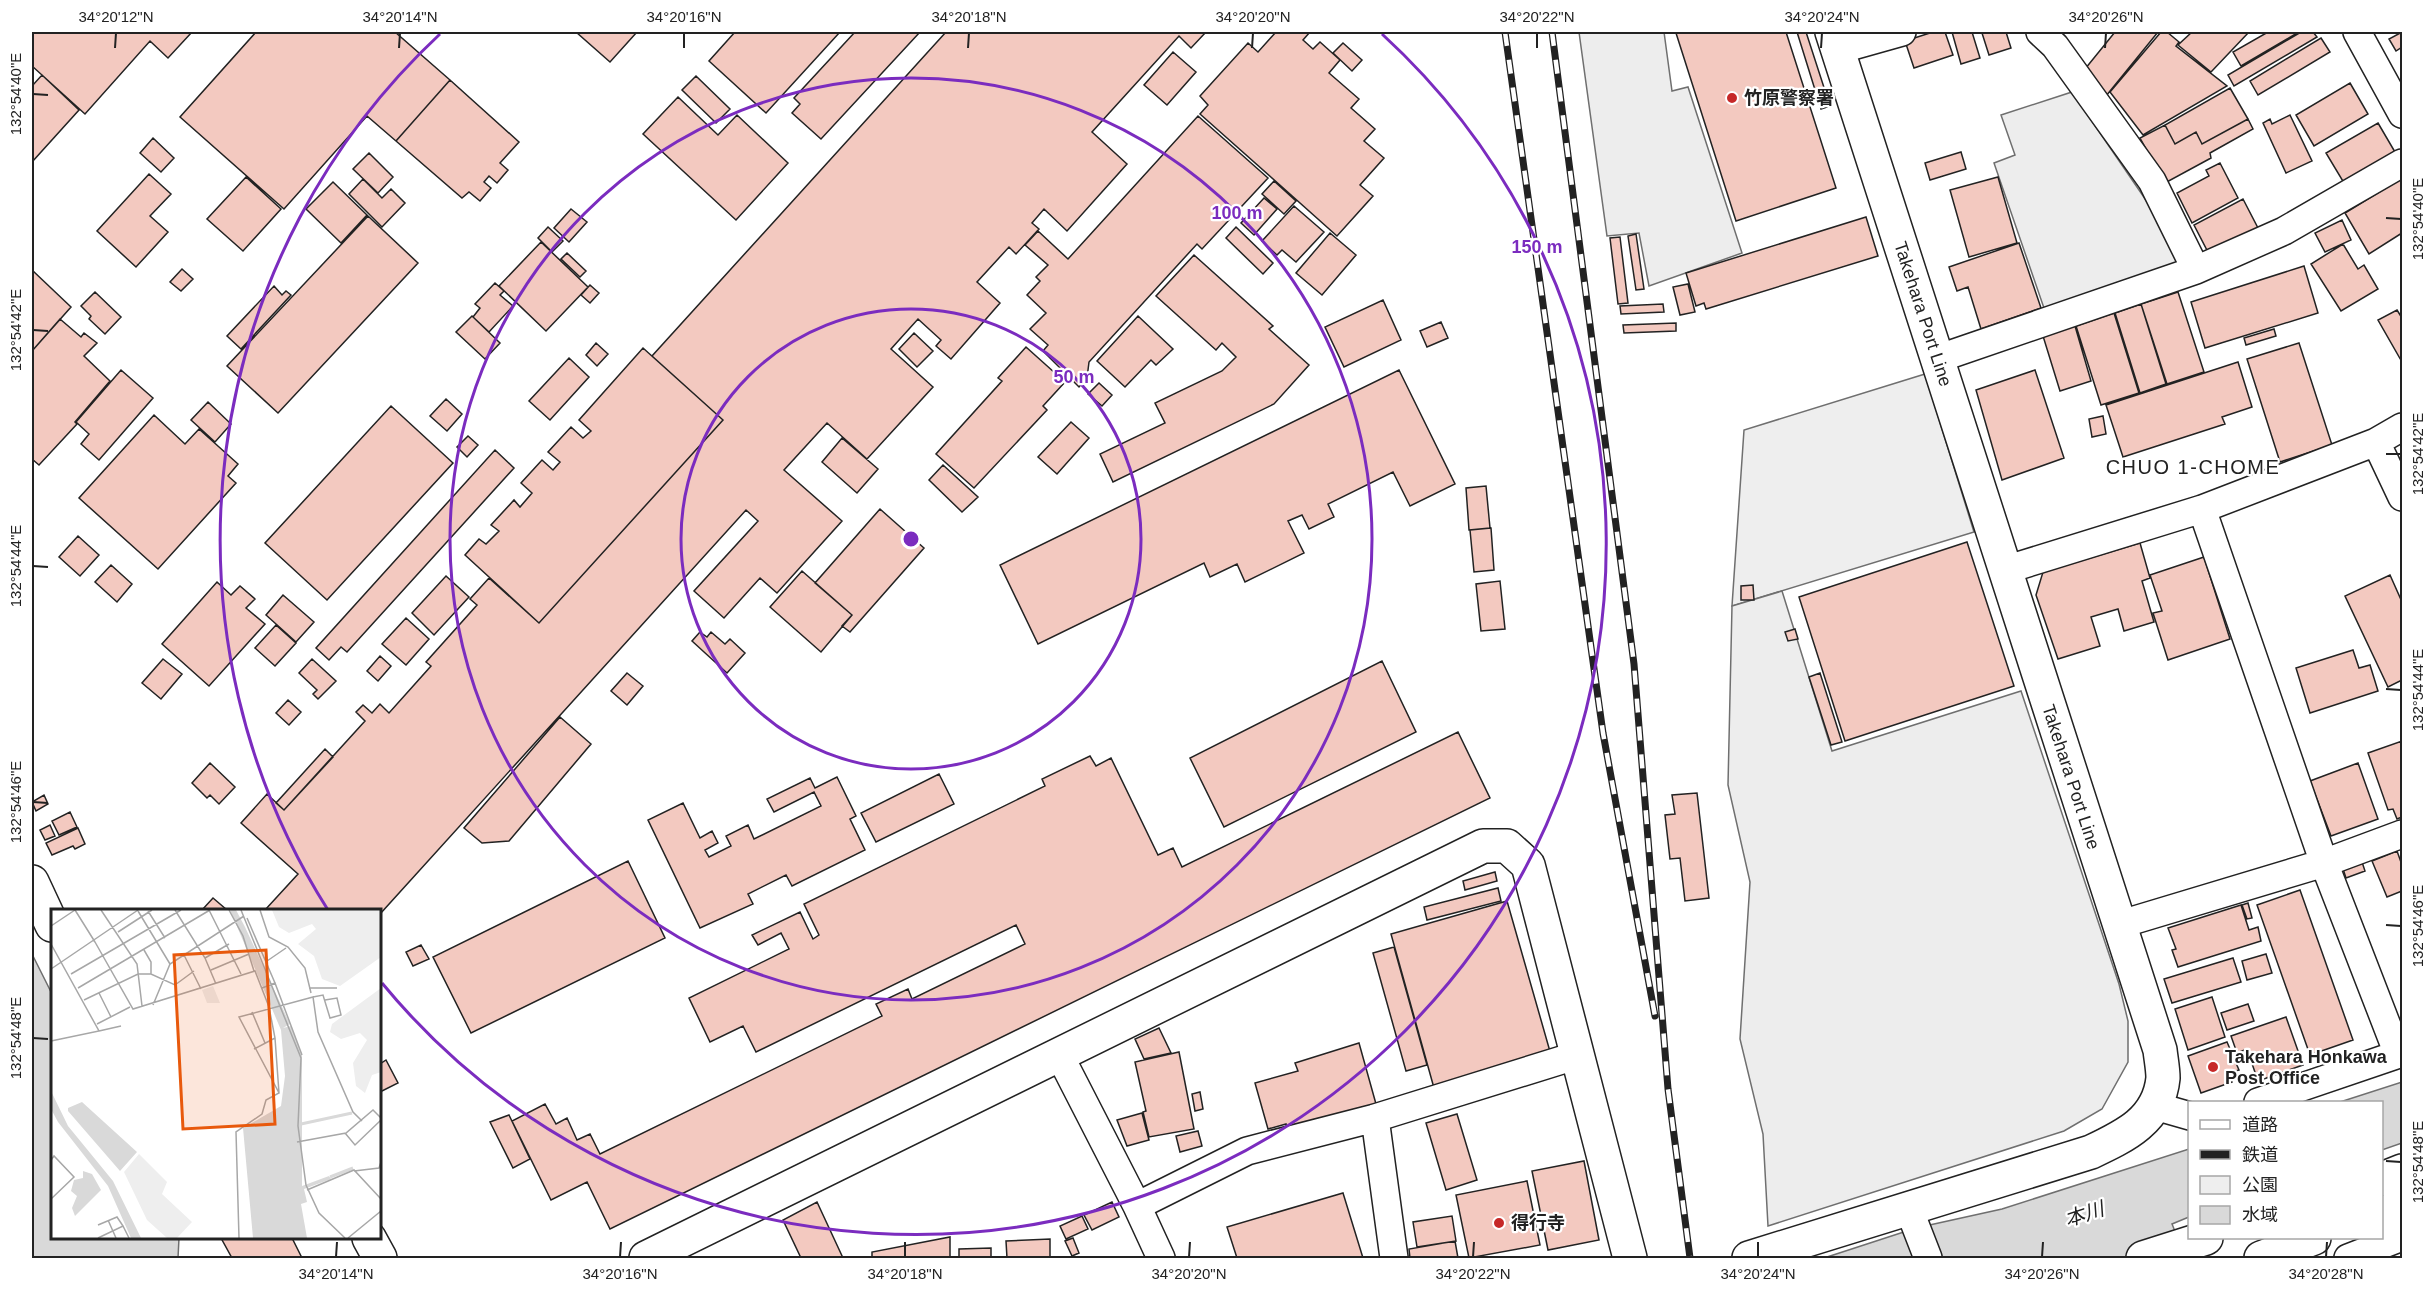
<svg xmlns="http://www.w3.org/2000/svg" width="2434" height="1290" font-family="Arial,'Noto Sans JP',sans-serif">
<rect width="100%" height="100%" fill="#fff"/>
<path fill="#eee" stroke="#6f6f6f" stroke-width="1.5" d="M1925,374L1974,532L1732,606L1744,430Z"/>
<path fill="#ededed" stroke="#6f6f6f" stroke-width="1.5" d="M1579,32H1664L1672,91L1688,87L1742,253L1649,286L1639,233L1607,236Z
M2072,92L2178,247V267L2045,311L1994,163L2015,155L2001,115Z
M1782,591L1832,751L2021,691L2119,984L2128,1021V1062L2102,1109L2064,1131L1768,1226L1763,1134L1740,1039L1750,882L1728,785L1732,606Z"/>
<path fill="#d9d9d9" stroke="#6f6f6f" stroke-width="1.5" d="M32,954L52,994V1238H179L178,1258H32Z
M2402,1082V1143L2382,1150V1102H2340Z
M2189,1149V1217L2172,1224L2186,1258H1824L1916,1228L2002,1209Z"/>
<path fill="#f3c9c0" stroke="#222" stroke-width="1.5" d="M32,32H192L168,58L150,41L85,114L32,66Z
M256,32H395L450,80L396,141L367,116L284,209L180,117Z
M576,32H637L610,62Z
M735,32H840L766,113L709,61Z
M855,32H920L821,139L792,113L800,104L794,98Z
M946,32H1206L1191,48L1179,36L1092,132L1127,164L1067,231L1044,209L1032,223L1039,229L1016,254L1009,247L977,282L1000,303L951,359L936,346L941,340L918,319L891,349L933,387L867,459L827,423L784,470L842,521L777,593L760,578L724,618L694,591L758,521L746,510L380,914V910H265L298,874L241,823L267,794L284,810L365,721L356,712L363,705L372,713L380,704L389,713L431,666L426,662L477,605L470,599L489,578L539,623L723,420L652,356Z
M1276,32H1310L1303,40L1313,49L1320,42L1340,60L1329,73L1359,99L1351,108L1375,129L1364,141L1384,158L1360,185L1373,196L1337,236L1200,114L1208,105L1200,96L1248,43L1258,52Z
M1680,32H1786L1836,188L1736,221L1676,33Z
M1797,32H1806L1830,106L1821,109Z
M1933,32H1945L1953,55L1914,68L1905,41Z
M1952,32H1972L1980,58L1961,64Z
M1986,32H2006L2011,48L1989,55L1982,33Z
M2115,32H2158L2106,96L2085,69Z
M2161,32H2167L2179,42L2176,46L2227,86L2143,135L2110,92Z
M2192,32H2249L2211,72L2178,45Z
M2268,32H2299L2241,66L2233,52Z
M2301,32H2313L2317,37L2234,86L2228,75Z
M2402,32V47L2396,51L2389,39Z
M2321,38L2330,52L2258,95L2250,81Z
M1343,43L1362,60L1352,71L1333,53Z
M1173,52L1196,72L1167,105L1144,85Z
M42,75L79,110L32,162V86Z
M696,76L730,109L716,123L682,90Z
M450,80L519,142L500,163L508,170L497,183L489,176L484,182L491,188L480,201L469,192L462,198L396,141Z
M2350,83L2368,114L2314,146L2296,115Z
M2230,88L2248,119L2202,144L2196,132L2175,144L2165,125Z
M678,97L718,135L737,115L788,163L736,220L643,134Z
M2290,115L2312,161L2286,173L2263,123L2270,119L2272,124Z
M1198,116L1268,178L1202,249L1197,244L1089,362L1087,378L1079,387L1043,351L1048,345L1030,329L1046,313L1027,295L1040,281L1036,277L1048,265L1025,245L1038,231L1068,259Z
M2248,119L2253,129L2210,153L2211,158L2165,183L2140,138L2165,125L2175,144L2196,132L2202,144Z
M2378,123L2395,152L2344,183L2326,153Z
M153,138L174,158L161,172L140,153Z
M1961,152L1966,169L1930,180L1925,163Z
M369,153L393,177L378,193L353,169Z
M2220,163L2238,198L2192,223L2177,193L2209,176L2206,170Z
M149,174L171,194L150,216L168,232L136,267L97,231Z
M246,177L281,209L243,251L207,219Z
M1998,177L2017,243L1969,257L1950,190Z
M2402,178V233L2369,254L2345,213Z
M363,179L382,198L391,189L405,203L382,227L349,194Z
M1274,181L1296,201L1284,214L1262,194Z
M333,182L367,215L341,243L306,209Z
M1264,198L1277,209L1254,235L1241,223Z
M2243,199L2259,230L2210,256L2194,225Z
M1294,206L1324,232L1296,262L1282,250L1277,255L1262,241Z
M571,209L587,222L569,242L554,228Z
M368,216L418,263L278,413L227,366Z
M1866,217L1878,256L1706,309L1704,303L1696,306L1686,273Z
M2342,220L2351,240L2325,252L2315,233Z
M548,227L563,241L552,252L538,238Z
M1236,227L1273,263L1263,274L1226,238Z
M1330,233L1356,255L1322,295L1296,273Z
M1636,234L1644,289L1636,290L1628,236Z
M1620,237L1628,303L1618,304L1610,238Z
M541,242L588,287L546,331L499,286Z
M2019,243L2041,308L1981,329L1968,287L1957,291L1949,267Z
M2343,244L2358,269L2364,265L2378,289L2341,311L2311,264Z
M567,253L586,271L580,277L561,259Z
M1194,255L1273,326L1269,329L1309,365L1274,404L1113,482L1100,454L1165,423L1155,403L1222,371L1236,357L1222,343L1216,350L1156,296Z
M2304,266L2318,313L2205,348L2191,302Z
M182,269L193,279L181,291L170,282Z
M32,270L71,307L32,351Z
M495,283L504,291L500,295L513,306L489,332L473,317L480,308L475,304Z
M1688,284L1695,312L1680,315L1673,287Z
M590,285L599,293L590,303L581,295Z
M274,286L282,295L286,291L291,295L241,349L227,336Z
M95,292L121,317L105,334L89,319L91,316L81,306Z
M2178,292L2204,372L2167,384L2141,304Z
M1383,300L1401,340L1344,367L1325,327Z
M1663,304L1664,312L1621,314L1620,306Z
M2141,304L2166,384L2140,393L2115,313Z
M2397,310L2402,318V362L2378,320Z
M2114,313L2139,393L2101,405L2076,326Z
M472,316L500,343L485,359L456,332Z
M1138,316L1173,349L1156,365L1151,360L1125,387L1097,361Z
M60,319L81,337L84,333L97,343L84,356L110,381L75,422L77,424L39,465L32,459V351Z
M1441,322L1448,338L1427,347L1420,331Z
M1676,323V331L1624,333L1623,325Z
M2075,326L2091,381L2060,391L2043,336Z
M2274,329L2276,336L2246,345L2244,338Z
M914,333L933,351L917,367L899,349Z
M596,343L608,354L597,366L586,355Z
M2299,343L2332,445L2280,462L2247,359Z
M1026,347L1065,382L1043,406L1047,410L974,488L936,454L1002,381L998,378Z
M643,348L723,420L539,623L465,555L479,539L486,544L499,531L491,525L514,500L520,507L532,493L521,483L542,460L553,470L560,462L548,452L571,427L583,438L591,431L579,420Z
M569,358L589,377L550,420L529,401Z
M2238,362L2252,407L2222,417L2225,424L2123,457L2106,405Z
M121,370L153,398L99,460L81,444L89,434L76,422Z
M1399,370L1455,484L1410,506L1393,472L1328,504L1334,517L1309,529L1302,515L1288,521L1304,553L1245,582L1237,564L1210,577L1204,563L1038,644L1000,565Z
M2035,370L2064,458L2002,480L1976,390Z
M1099,383L1112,395L1102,406L1088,394Z
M446,399L462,414L447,431L430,416Z
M208,402L231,424L215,442L191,420Z
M391,406L453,463L327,600L265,543Z
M154,415L185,444L199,429L238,464L228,476L236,483L158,569L79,498Z
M2103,416L2106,434L2092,437L2089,419Z
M1071,422L1089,438L1057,474L1038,457Z
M468,436L478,445L467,457L457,447Z
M842,438L878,469L857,493L822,462Z
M495,450L514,468L347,652L341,647L329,660L316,648Z
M943,465L978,497L962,512L929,480Z
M1486,486L1490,528L1469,530L1466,488Z
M880,509L924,548L850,632L842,626L852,615L815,583Z
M1491,528L1494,570L1474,572L1470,530Z
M78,536L99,555L80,576L59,557Z
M1967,542L2014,686L1845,741L1799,597Z
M2140,543L2150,578L2142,581L2154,622L2124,631L2118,609L2091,617L2100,646L2058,659L2036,595L2043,572Z
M2204,557L2230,639L2168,660L2153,613L2162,611L2150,575Z
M111,565L132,584L117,602L95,582Z
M802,571L852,615L821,652L770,607Z
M2390,575L2402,602V680L2388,687L2345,596Z
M446,576L469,597L434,635L412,613Z
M1500,581L1505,629L1481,631L1476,584Z
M217,582L231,595L240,586L255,599L246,608L265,624L209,686L162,644Z
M1753,585L1754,600H1741V586Z
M283,595L314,622L296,642L266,615Z
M406,618L429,639L406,665L382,644Z
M276,625L296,643L275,666L255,648Z
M1795,629L1798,639L1788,641L1785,632Z
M700,632L707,637L711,632L725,644L730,639L745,653L727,673L692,641Z
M2353,650L2359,668L2370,665L2378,691L2310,713L2296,668Z
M380,656L391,666L378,681L367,671Z
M163,659L182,674L161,699L142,683Z
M312,659L336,681L318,699L313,694L317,690L299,673Z
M1382,661L1416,732L1224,827L1190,758Z
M627,673L643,686L627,705L611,691Z
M1820,673L1842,742L1831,745L1809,677Z
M288,700L301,712L289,725L276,713Z
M560,717L591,744L509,841L482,843L464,828Z
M1458,732L1490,798L610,1229L587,1182L551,1200L512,1121L545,1104L556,1124L567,1118L577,1140L590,1134L600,1154L882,1016L876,1004L908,989L912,999L1025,944L1016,925L756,1052L743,1026L710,1042L689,998L789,949L781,933L758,945L752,935L800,912L813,939L819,935L804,904L1045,786L1042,779L1090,756L1096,766L1111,758L1158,855L1173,848L1182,867Z
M2402,741V817L2397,819L2393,809L2388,810L2368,753Z
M325,749L333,757L284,810L276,803Z
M210,763L235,787L219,804L210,795L207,798L192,783Z
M2358,763L2378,819L2331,836L2310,781Z
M939,774L954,804L876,842L861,813Z
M837,777L856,816L850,819L865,850L792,886L786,875L748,894L753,904L700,928L648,820L683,803L700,838L712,831L718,843L705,850L709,857L731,846L726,836L748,825L754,839L821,806L814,792L774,812L767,799L810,778L815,788Z
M1697,793L1709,898L1685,901L1680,858L1670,859L1665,815L1675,814L1672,795Z
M44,795L48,804L36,811L32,802Z
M70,812L77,827L59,835L52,821Z
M50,825L55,836L45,840L40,830Z
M78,828L85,844L75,849L73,846L52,855L46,843Z
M2397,851L2402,865V891L2387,897L2372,861Z
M628,861L665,938L471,1033L433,957Z
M2362,862L2365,871L2346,878L2343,869Z
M1495,872L1497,881L1465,890L1463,881Z
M1498,888L1501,901L1427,920L1424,907Z
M2300,890L2353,1040L2310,1055L2257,905Z
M213,898L227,910H202Z
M1507,901L1551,1055L1434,1088L1391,934Z
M2248,903L2252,918L2247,919L2242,905Z
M2241,905L2249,930L2258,927L2261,941L2178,967L2172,950L2176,949L2168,928Z
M421,945L429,959L413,966L406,952Z
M1394,947L1427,1065L1406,1071L1373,953Z
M2266,954L2272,973L2247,980L2242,961Z
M2233,958L2241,982L2172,1003L2164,979Z
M2212,997L2225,1037L2188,1050L2175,1009Z
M2248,1004L2254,1021L2227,1030L2221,1013Z
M2286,1017L2303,1065L2258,1081L2247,1049L2237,1053L2231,1036Z
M1159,1028L1171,1053L1144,1059L1135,1039Z
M2227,1042L2239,1070L2229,1073L2232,1082L2201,1093L2188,1056Z
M1359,1043L1376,1104L1287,1129L1286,1124L1268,1129L1255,1083L1298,1071L1295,1063Z
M1179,1052L1194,1129L1149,1137L1143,1112L1146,1111L1135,1062Z
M386,1060L398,1083L380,1092V1064Z
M1200,1092L1203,1109L1195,1111L1192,1094Z
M1142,1113L1149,1140L1127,1146L1117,1120Z
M1457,1114L1477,1180L1446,1190L1426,1123Z
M509,1115L530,1159L513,1168L490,1122Z
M1198,1131L1202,1146L1180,1152L1176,1136Z
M1584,1161L1599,1240L1548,1250L1532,1171Z
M1527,1181L1540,1245L1469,1258L1456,1195Z
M1343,1193L1363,1258H1237L1227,1227Z
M817,1202L843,1258H801L783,1220Z
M1112,1202L1119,1217L1092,1230L1084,1215Z
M1082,1216L1088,1229L1066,1239L1060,1226Z
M1452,1216L1456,1241L1417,1247L1413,1222Z
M950,1237V1258H872V1252Z
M221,1238H292L302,1258H232Z
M1073,1238L1079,1253L1072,1256L1065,1241Z
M1050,1239V1258H1007L1006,1241Z
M1455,1241L1458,1258H1410L1409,1249Z
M991,1248V1258H959V1249Z"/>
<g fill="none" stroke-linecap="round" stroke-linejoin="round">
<g stroke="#222" stroke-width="30">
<path id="street" d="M2040,32L2055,46L2152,181L2196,270
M2357,32L2402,114
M1838,50L1902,32
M1937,359L2196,270L2284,231L2402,163
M2376,442L2402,497
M2202,509L2324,863L2398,1054
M2005,570L2202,509L2376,442L2402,427
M2118,925L2324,863L2402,834
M1060,1056L1137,1206L1161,1258
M2258,1102L2402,1053
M2155,1106L2190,1116
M1375,1118L1394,1258
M1137,1206L1247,1151L1375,1118L1578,1055
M1909,1209L1928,1258
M2348,1258L2402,1237"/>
</g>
<g stroke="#222" stroke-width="36">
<path id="secondary" d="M32,882L52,925
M369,1238L380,1258
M646,1258L1483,846H1507L1528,865L1630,1258
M1749,1258L2091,1152C2125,1136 2159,1120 2163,1078C2163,1069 2161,1059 2160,1050L1832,32"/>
</g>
<g stroke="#222" stroke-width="36">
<path id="highway" d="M2382,1179L2402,1171
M2382,1214L2402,1206
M2143,1258L2206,1238
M2261,1258L2314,1238"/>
</g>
<use href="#street" stroke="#fff" stroke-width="27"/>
<use href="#secondary" stroke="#fff" stroke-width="33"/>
<use href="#highway" stroke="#fff" stroke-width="33"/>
<g stroke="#222" stroke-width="7">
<path id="rail" d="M1505,32L1603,733L1655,1016
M1552,32L1634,664L1668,1089L1690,1258"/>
</g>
<use href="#rail" stroke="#fff" stroke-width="4.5" stroke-dasharray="14" stroke-linecap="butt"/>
</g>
<path fill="none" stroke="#222" stroke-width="2" d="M115,48L116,33M399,48L400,33M684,48V33M968,48L969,33M1252,48L1253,33M1537,48V33M1821,48L1822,33M2105,48L2106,33M33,94L48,95M2386,218L2401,219M33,330L48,331M2386,454H2401M33,566L48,567M2386,689L2401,690M33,802L48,803M2386,925L2401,926M33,1038L48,1039M2386,1161L2401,1162M336,1257L337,1242M620,1257L621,1242M905,1257V1242M1189,1257L1190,1242M1473,1257L1474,1242M1758,1257V1242M2042,1257L2043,1242M2326,1257L2327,1242"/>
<g fill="none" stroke="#7b2cbf" stroke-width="3">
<circle cx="911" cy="539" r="230"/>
<circle cx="911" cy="539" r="461"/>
<path d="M328 910A691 691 0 0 1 440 34M1382 34A691 691 0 1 1 382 983"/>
</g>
<g fill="#c62828" stroke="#fff" stroke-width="2">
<circle cx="1732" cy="98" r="6"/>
<circle cx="2213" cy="1067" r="6"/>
<circle cx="1499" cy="1223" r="6"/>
</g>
<g text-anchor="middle" stroke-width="4.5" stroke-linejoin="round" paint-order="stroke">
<g font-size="18" font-weight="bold" fill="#222" stroke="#fff" text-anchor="start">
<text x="1744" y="104">竹原警察署</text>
<text x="2225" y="1063">Takehara Honkawa<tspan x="2225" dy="21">Post Office</tspan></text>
<text x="1511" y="1229">得行寺</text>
</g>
<g font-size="18" fill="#222" stroke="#fff">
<text transform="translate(1923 314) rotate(72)" y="6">Takehara Port Line</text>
<text transform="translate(2071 777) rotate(72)" y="6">Takehara Port Line</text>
</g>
<g font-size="20" letter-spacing="1.5" fill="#222" stroke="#fff">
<text x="2193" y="474">CHUO 1-CHOME</text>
</g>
<g font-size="20" font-style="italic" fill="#222" stroke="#fff">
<text transform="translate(2084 1214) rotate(-18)" y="7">本川</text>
</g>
</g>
<g transform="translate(51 909)">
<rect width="330" height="330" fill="#fff"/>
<path d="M221,1H330V48L289,77L271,70L263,47L247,35L265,20L261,15L238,24L228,18ZM162,77L169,94H156L151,81ZM330,79V163L321,166L314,184L305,177L302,154L316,131L309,124L290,130L279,123L281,115ZM88,245L116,273L111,285L141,313L126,329H116L96,311L73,263Z" fill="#eee"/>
<path d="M179,1H185L194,18L239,115L232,119L240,117L251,146V277L278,267L280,270L253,280L256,293L250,295L256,329H202L192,219L230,197L234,167L230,121ZM0,182L17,217L62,272L90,329H80L57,277L7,213L0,200ZM31,193L86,243L69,262L17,202V199ZM32,262L41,265L50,281L24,307L21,299L26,287L20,282L23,271L32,269Z" fill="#d9d9d9"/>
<path fill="none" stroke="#d9d9d9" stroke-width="3" d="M250,215L301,204M279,268L302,259"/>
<path fill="none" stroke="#a7a7a7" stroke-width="1.5" d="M24,1L44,33M50,1L86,55L91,97M124,1L154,49L165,75M158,1L190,65M178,1L192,27L203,62M190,1L250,149L247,217L255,276L268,304L294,329M209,1L218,28L237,38L254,59L260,84M87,2L119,55M97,2L114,29M196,9L224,74M0,17L24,1M67,23L101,1M44,33L82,100L204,62L218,98L224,129L228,184M0,35L48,122L0,132M93,41L100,53V65M133,46L150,80M154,49L178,35M216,52L235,39M0,60L87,1M160,61L198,45M20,65L130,1M27,79L159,1M211,79L224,74L251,146M258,79H286M48,84L60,108M262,88L272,86L279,109L290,106L286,89L274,91M33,91L87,65H100L124,76L143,62M102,96L119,55L193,7M201,103L214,134M46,115L79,98M48,122L70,117M203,140L224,129M294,224L304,236L330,211M246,233L295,224L322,201L330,209M0,251L3,247L23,268L0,290M303,262L328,259L330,253M256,281L303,261L330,290M57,311L65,329M47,316L66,308L72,317M47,329L72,317L78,329M188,329L185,223L211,205L215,191L228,184L188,108L262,88L267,123L302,203L311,212M297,329L330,302"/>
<path fill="#e8590c" fill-opacity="0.15" stroke="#e8590c" stroke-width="3" d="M215,41L224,215L132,220L123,46Z"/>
<rect width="330" height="330" fill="none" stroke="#222" stroke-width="3"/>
</g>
<circle cx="911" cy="539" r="9" fill="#7b2cbf" stroke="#fff" stroke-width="3"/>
<g font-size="18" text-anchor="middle" font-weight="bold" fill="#7b2cbf" stroke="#fff" stroke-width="4.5" stroke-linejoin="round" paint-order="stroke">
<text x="1237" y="219">100 m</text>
<text x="1537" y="253">150 m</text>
<text x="1074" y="383">50 m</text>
</g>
<rect width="2434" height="1290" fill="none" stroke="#ffffff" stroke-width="66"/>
<rect x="2188" y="1101" width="195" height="138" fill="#ffffff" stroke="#a7a7a7" stroke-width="1.5"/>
<rect x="2200" y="1120" width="30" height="9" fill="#ffffff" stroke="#a7a7a7" stroke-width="1.5"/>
<text x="2242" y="1131" font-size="18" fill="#222222">道路</text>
<rect x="2200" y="1150" width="30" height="9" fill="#222222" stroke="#a7a7a7" stroke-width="1.5"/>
<text x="2242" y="1161" font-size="18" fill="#222222">鉄道</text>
<rect x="2200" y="1176" width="30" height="18" fill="#eeeeee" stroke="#a7a7a7" stroke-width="1.5"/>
<text x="2242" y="1191" font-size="18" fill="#222222">公園</text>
<rect x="2200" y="1206" width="30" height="18" fill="#d9d9d9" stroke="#a7a7a7" stroke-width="1.5"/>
<text x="2242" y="1221" font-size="18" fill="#222222">水域</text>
<rect x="33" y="33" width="2368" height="1224" fill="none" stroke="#222" stroke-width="2"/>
<g font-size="15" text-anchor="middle" fill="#222">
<text x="116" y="22">34°20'12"N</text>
<text x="400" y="22">34°20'14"N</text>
<text x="684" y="22">34°20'16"N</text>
<text x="969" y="22">34°20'18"N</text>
<text x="1253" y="22">34°20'20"N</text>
<text x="1537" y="22">34°20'22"N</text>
<text x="1822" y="22">34°20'24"N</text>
<text x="2106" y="22">34°20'26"N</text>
<text transform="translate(16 94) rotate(-90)" y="5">132°54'40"E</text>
<text transform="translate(2418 219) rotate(-90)" y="5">132°54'40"E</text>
<text transform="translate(16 330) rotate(-90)" y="5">132°54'42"E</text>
<text transform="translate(2418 454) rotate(-90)" y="5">132°54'42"E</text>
<text transform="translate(16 566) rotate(-90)" y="5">132°54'44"E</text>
<text transform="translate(2418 690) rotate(-90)" y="5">132°54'44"E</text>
<text transform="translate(16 802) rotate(-90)" y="5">132°54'46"E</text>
<text transform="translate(2418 926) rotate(-90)" y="5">132°54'46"E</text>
<text transform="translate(16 1038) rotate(-90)" y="5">132°54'48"E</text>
<text transform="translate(2418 1162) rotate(-90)" y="5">132°54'48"E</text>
<text x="336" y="1279">34°20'14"N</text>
<text x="620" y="1279">34°20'16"N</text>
<text x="905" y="1279">34°20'18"N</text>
<text x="1189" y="1279">34°20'20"N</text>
<text x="1473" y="1279">34°20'22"N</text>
<text x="1758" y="1279">34°20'24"N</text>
<text x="2042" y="1279">34°20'26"N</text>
<text x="2326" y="1279">34°20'28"N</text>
</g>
</svg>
